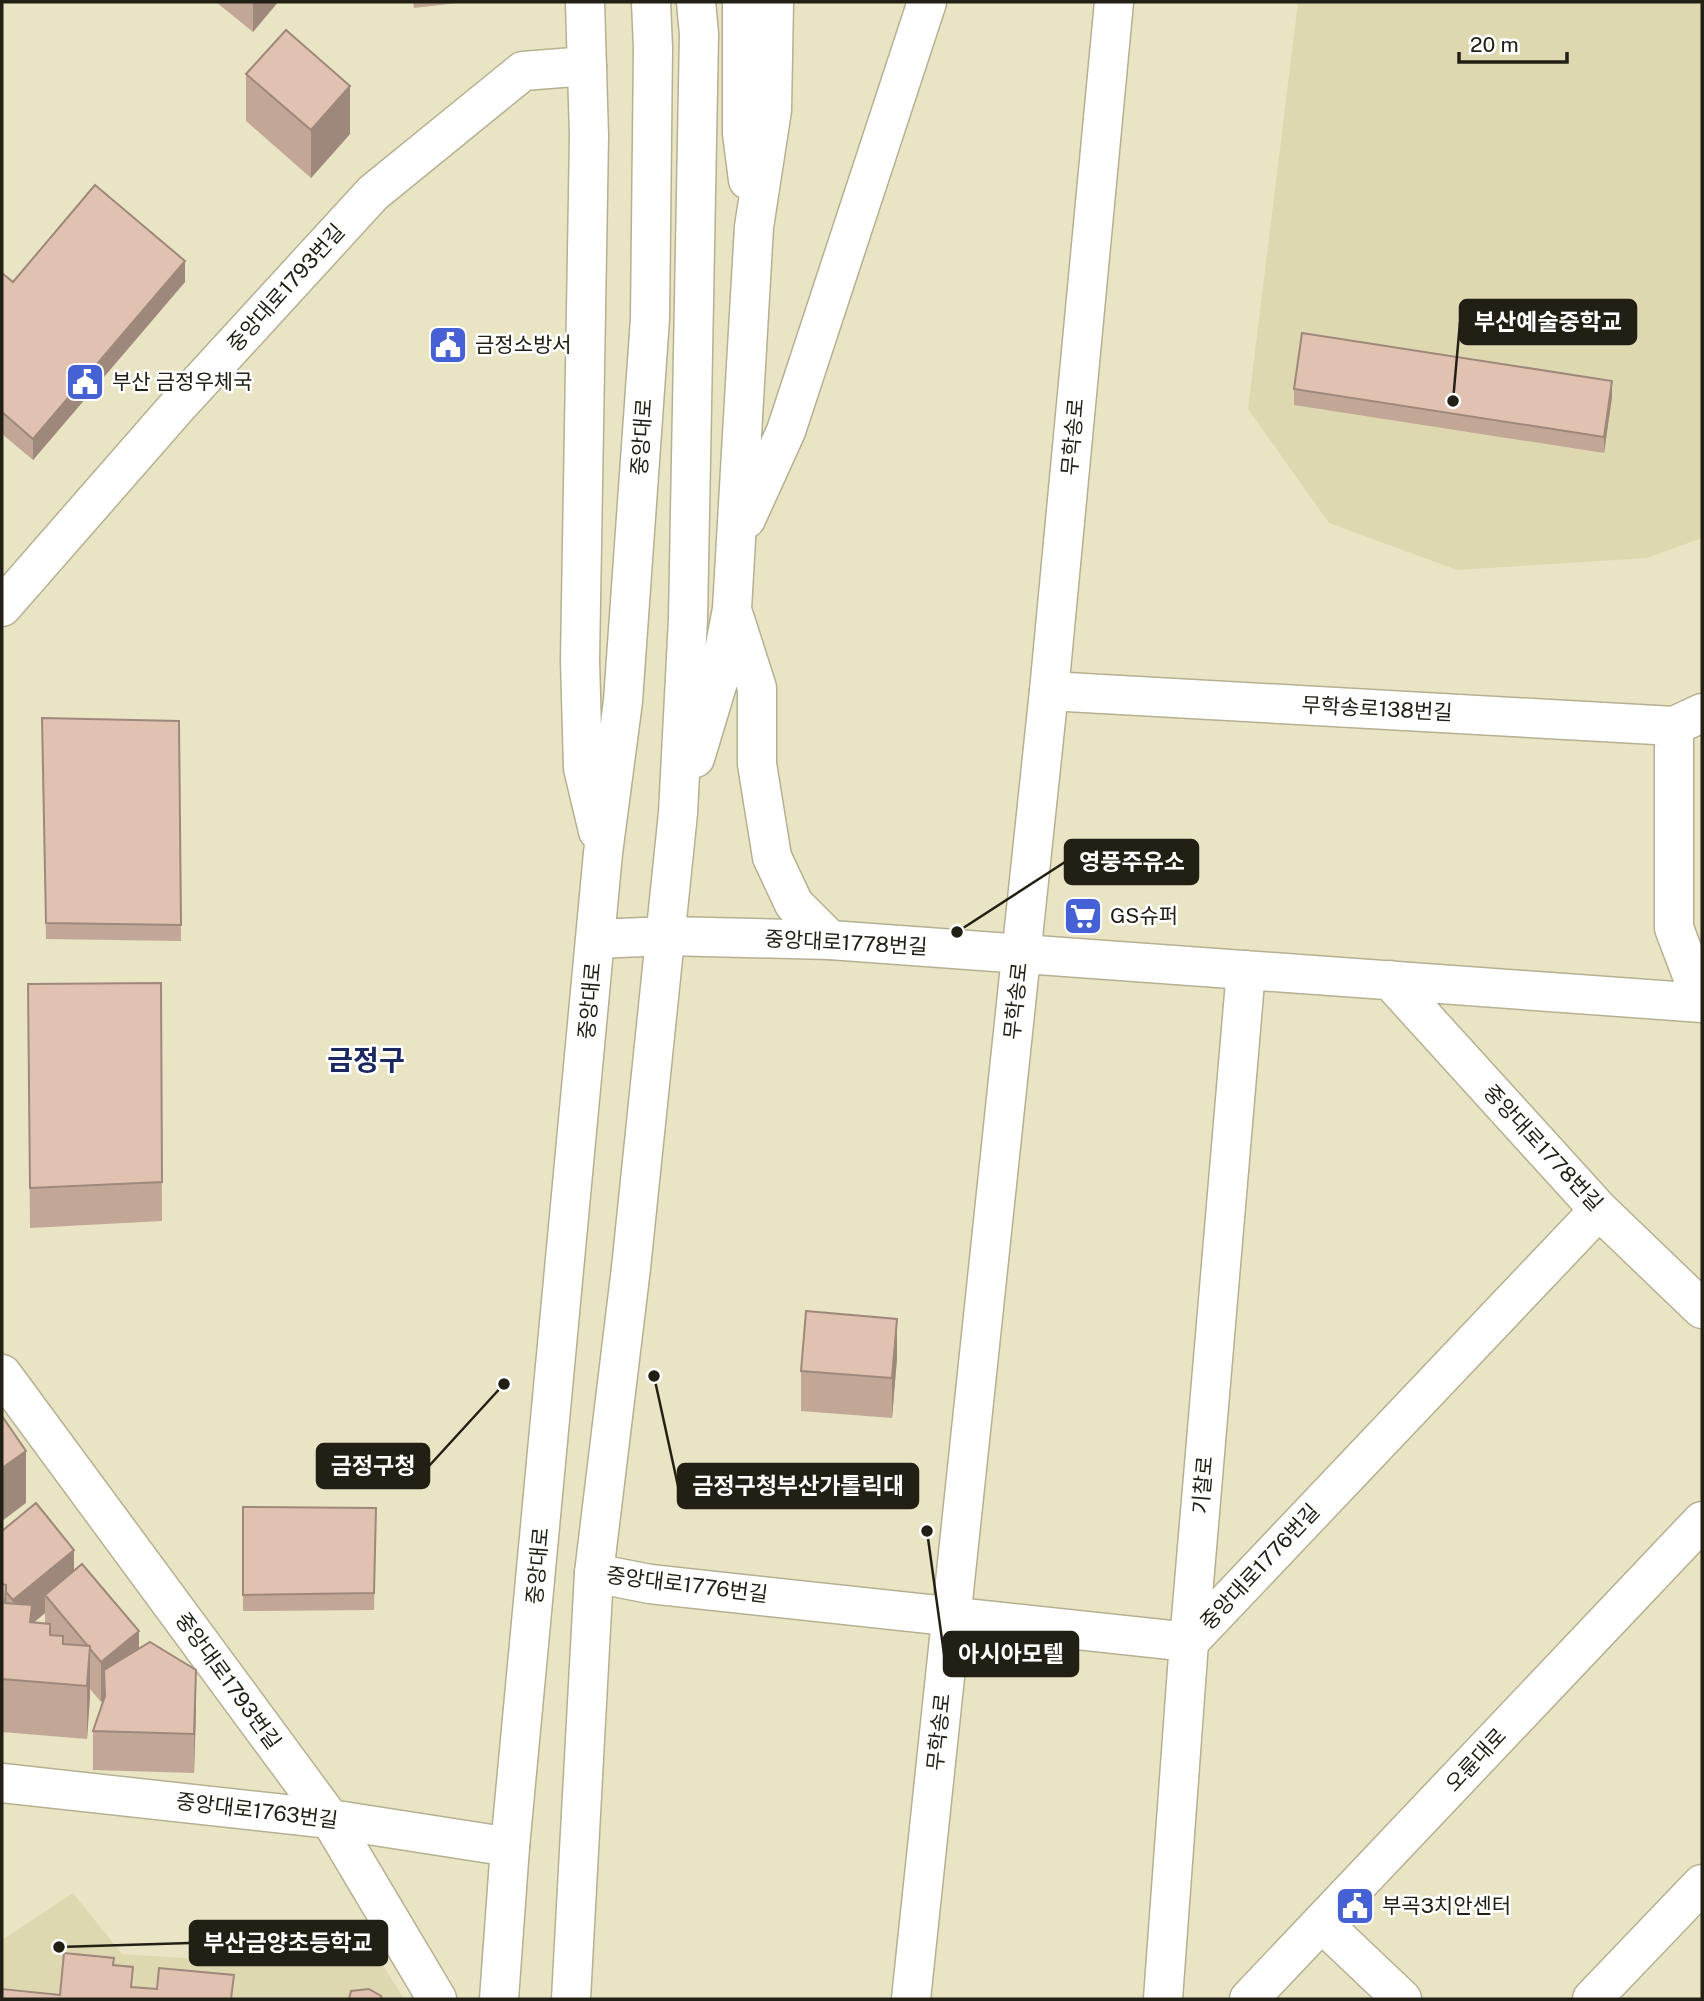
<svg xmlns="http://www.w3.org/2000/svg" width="1704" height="2001" font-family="'Public Sans','Noto Sans KR',sans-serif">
<rect width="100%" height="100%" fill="#e9e4c3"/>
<path fill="#ded8b1" d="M1298,2H1702V538L1647,558L1457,570L1329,523L1248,409Z
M73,1893L122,1954L273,1964L362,1931L404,1999H2V1940Z"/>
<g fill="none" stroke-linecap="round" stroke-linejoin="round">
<g stroke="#b5b091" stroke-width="41">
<path id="minor" d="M2,607L175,409L373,193L523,71L587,66
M1049,691L1674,726L1702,713
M1674,726V928L1702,1002
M596,939L667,936L830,940L1702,1003
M1390,980L1599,1210L1702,1309
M2,1374L330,1819L437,1999
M594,1573L650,1584L1189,1642L1599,1210
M2,1783L330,1819L510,1847
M1323,1924L1402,1999
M1163,1999L1189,1642L1246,970
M1592,1999L1702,1884"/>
</g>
<g stroke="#b5b091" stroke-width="41">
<path id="tertiary" d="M1249,1999L1702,1521"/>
</g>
<g stroke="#b5b091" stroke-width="41">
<path id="secondary" d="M911,1999L1049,691L1114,2"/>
</g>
<g stroke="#b5b091" stroke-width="41">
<path id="primary" d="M585,2L589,136L580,660L583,768L598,831
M742,2V133L748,180
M746,519L786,431L927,2
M733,613L757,688V764L772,857L794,904L830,940
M695,758L718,682L732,609L754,227L772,110L774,2
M499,1999L510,1847L603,853L623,701L650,319L653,48L651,2
M571,1999L594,1573L631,1268L678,813L688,619L699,34L696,2"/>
</g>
<use href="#minor" stroke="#fff" stroke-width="38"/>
<use href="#tertiary" stroke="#fff" stroke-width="38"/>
<use href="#secondary" stroke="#fff" stroke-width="38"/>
<use href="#primary" stroke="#fff" stroke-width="38"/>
</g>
<path fill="#c2a797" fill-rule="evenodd" d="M216,2H278L253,32Z
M413,2H466L414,8Z
M246,74L350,134L311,178L246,121Z
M2,273L13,282H185L33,460L2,434Z
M1702,373V401H1701Z
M1294,389L1612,397L1604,453L1294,405Z
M42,718L179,721L181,941L46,939Z
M161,983L162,1221L30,1228L28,984Z
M897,1358L892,1418L801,1411V1371Z
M243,1507L376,1508L374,1610L243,1611Z
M2,1531L74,1570L139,1649L196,1710L194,1773L93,1770V1731L103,1700L101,1702L90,1689L87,1739L2,1732ZM45,1613V1624L33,1623Z"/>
<path fill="#9e887b" d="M253,2H278L253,32Z
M350,86V134L311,178V130Z
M185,261V282L33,460V439Z
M1612,381V397L1604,453V437Z
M897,1319V1358L892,1418V1378Z
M26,1451V1503L2,1521V1468Z
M74,1550V1589L45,1595V1613L13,1640V1600Z
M139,1631V1670L101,1702V1662Z
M90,1646V1698L87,1739V1686Z
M196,1670V1710L194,1773V1734Z"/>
<path fill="#e1c2b0" stroke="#9e887b" stroke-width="2" d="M286,30L350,86L311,130L246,74Z
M95,185L185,261L33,439L2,412V273L13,282Z
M1302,333L1612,381L1604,437L1294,389Z
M42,718L179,721L181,925L46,923Z
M161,983L162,1182L30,1188L28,984Z
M806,1311L897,1319L892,1378L801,1371Z
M2,1416L26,1451L2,1468Z
M36,1503L74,1550L13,1600L6,1592V1585L2,1584V1531Z
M243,1507L376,1508L374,1593L243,1595Z
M82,1564L139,1631L101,1662L90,1649V1646L87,1645L45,1595Z
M2,1584L6,1585L5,1603L32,1605L30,1622L50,1624V1635L63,1636V1644L90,1646L87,1686L2,1679Z
M150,1642L196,1670L194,1734L93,1731L105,1696L104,1670Z
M64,1953L114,1958L113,1965L133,1967L131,1987L157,1989L159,1968L234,1975L231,1999H2V1989L60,1995Z
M369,1989L381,1996L382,1999H349L351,1991Z"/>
<defs>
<g id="civic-square" transform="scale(2.0125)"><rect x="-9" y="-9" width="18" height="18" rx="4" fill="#4661d4" stroke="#fff"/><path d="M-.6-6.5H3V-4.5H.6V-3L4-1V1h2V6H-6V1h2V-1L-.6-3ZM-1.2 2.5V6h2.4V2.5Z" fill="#fff"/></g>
<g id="supermarket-square" transform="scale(2.0125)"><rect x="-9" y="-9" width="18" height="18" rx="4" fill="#4661d4" stroke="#fff"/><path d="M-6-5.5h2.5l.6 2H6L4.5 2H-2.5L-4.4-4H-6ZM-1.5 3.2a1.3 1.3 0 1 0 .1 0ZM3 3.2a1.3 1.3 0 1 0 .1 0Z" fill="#fff"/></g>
</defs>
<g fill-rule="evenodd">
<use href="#civic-square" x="448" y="345"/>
<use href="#civic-square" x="85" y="382"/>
<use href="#supermarket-square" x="1083" y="916"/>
<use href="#civic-square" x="1355" y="1906"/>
</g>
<g text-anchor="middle" stroke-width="5" stroke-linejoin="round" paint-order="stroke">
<g font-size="21" fill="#222014" stroke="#fff">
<text transform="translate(286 288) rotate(-48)" y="7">중앙대로1793번길</text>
<text transform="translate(642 437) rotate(-86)" y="7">중앙대로</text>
<text transform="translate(1073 437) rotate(-85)" y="7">무학송로</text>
<text transform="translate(1377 709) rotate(3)" y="7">무학송로138번길</text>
<text transform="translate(846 943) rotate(3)" y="7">중앙대로1778번길</text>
<text transform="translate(590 1001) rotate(-85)" y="7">중앙대로</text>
<text transform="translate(1016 1001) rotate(-84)" y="7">무학송로</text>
<text transform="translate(1543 1148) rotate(47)" y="7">중앙대로1778번길</text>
<text transform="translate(1203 1485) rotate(-85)" y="7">기찰로</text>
<text transform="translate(538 1566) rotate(-85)" y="7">중앙대로</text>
<text transform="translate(1260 1567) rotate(-47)" y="7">중앙대로1776번길</text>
<text transform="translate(687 1585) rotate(7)" y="7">중앙대로1776번길</text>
<text transform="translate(228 1681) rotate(54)" y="7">중앙대로1793번길</text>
<text transform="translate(939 1732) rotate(-84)" y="7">무학송로</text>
<text transform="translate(1476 1760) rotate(-47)" y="7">오륜대로</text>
<text transform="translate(257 1811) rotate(7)" y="7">중앙대로1763번길</text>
</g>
<g font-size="21" fill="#222014" stroke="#fff" text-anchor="start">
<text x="475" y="352">금정소방서</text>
<text x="112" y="389">부산 금정우체국</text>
<text x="1110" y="923">GS슈퍼</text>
<text x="1382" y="1913">부곡3치안센터</text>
</g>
<g font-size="28" font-weight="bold" fill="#1b2860" stroke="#fff">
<text x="366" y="1070">금정구</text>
</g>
</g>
<path fill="none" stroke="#222014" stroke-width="2.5" d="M1453 401L1460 322M957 932L1065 862M504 1384L429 1466M654 1376L678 1486M927 1531L944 1654M59 1947L190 1943"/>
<g fill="#222014" stroke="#fff" stroke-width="2.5">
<circle cx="1453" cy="401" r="7"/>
<circle cx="957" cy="932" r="7"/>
<circle cx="504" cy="1384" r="7"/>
<circle cx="654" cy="1376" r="7"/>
<circle cx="927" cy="1531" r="7"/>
<circle cx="59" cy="1947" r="7"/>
</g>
<g fill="#222014" stroke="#222014" stroke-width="2.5">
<rect x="1460" y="300" width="176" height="44" rx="7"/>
<rect x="1065" y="840" width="133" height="44" rx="7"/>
<rect x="317" y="1444" width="112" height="44" rx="7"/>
<rect x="678" y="1464" width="240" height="44" rx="7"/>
<rect x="944" y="1632" width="134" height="44" rx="7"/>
<rect x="190" y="1921" width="197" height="44" rx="7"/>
</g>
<g font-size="23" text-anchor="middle" font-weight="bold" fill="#fff">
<text x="1548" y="330">부산예술중학교</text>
<text x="1132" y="870">영풍주유소</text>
<text x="373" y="1474">금정구청</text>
<text x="798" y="1494">금정구청부산가톨릭대</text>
<text x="1011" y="1662">아시아모텔</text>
<text x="288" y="1951">부산금양초등학교</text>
</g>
<rect width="1704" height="2001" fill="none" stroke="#222014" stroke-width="7"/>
<path d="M1459 52v10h108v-10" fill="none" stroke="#222014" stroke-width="3.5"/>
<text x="1470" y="52" font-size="21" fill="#222014" stroke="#ffffff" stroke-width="5" paint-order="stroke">20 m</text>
</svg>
